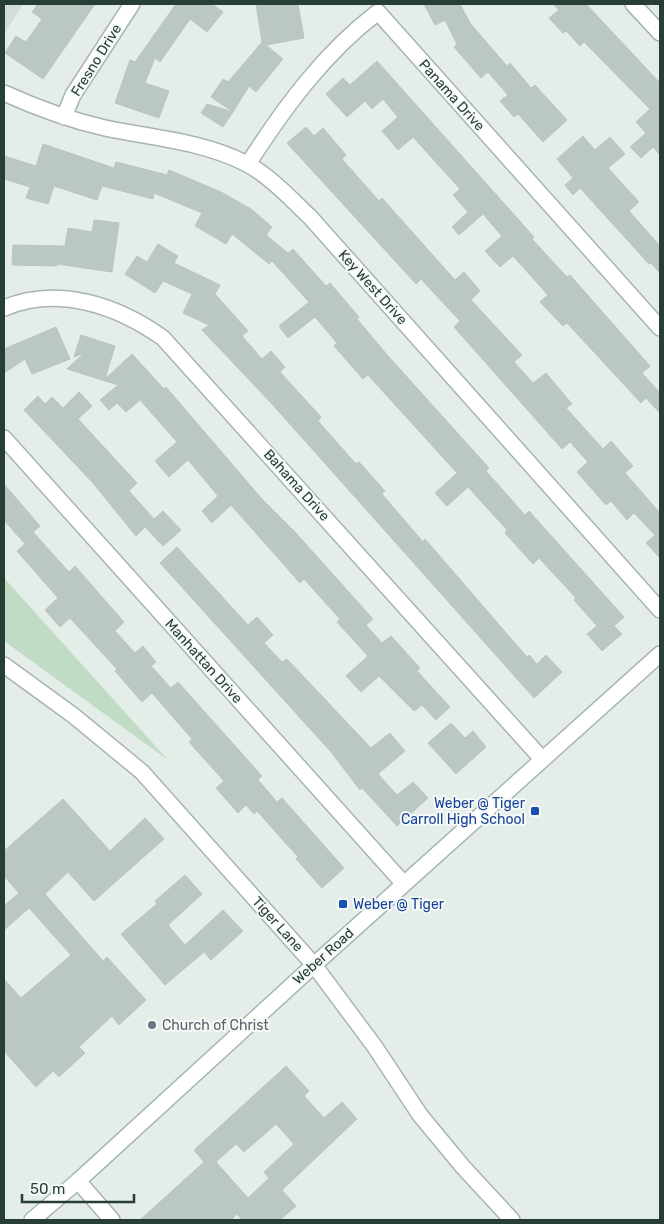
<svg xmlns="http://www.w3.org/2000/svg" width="664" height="1224" font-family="Rubik,sans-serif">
<rect width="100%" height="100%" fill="#e5ede9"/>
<path fill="#d4ddd8" d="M4,4H23L4,35Z"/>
<path fill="#c0dcc5" d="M4,578L168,760L4,641Z"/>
<path fill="#bbc8c2" stroke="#b8c6bf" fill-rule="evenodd" d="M38,4H95L43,79L5,53L16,36L26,42L42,19L32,12Z
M176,4H212L223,12L207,32L190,19L160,62L155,58L145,83L169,91L159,118L115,103L130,60L135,62Z
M256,4H298L304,38L266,45L283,59L256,92L249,86L233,112L211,97L223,79L228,82L262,42Z
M424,4H460L470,23L507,66L510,63L531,88L535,85L567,120L543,142L518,114L514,117L500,101L508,95L488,72L481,78L454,47L457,44L445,20L435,25Z
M553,4H586L660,83V155L653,147L641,158L630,147L646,133L636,122L650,109L584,42L580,46L566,31L563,33L549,18L559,10Z
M377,61L534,237L532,239L567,277L570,275L650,366L642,373L660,393V413L646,398L641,403L567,323L563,326L540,302L548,295L513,256L500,267L485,251L502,236L483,214L459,235L452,227L468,212L453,195L460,189L413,137L398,150L382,131L398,117L383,99L372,109L365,101L347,117L326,94L343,78L350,85Z
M207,104L233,112L223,127L201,113Z
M306,127L314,136L323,128L346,155L342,159L379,201L382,198L455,280L464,272L480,291L471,300L522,355L514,362L533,383L546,373L572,404L566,408L603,449L611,441L633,466L625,473L660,513V558L646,543L655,535L634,513L627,520L611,501L606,505L577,472L588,462L570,442L562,449L454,327L460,321L421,279L416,284L287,143Z
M583,136L595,150L610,137L625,154L608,168L639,202L629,211L660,246V273L650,262L649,264L580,188L573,195L565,185L573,178L557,159Z
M43,144L114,168L116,162L167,175L169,170L221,192L251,209L272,227L266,235L288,253L293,249L326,286L330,283L359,317L357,319L389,357L489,468L486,471L525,515L529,511L624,617L614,626L622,634L602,651L587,634L597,626L574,600L576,598L539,558L533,564L505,533L507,530L468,487L447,506L435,493L457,473L368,375L363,379L334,346L337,343L315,317L288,338L279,326L309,302L272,261L269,264L232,234L226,244L195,226L202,213L154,193L153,199L102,186L97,200L54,186L48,204L26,198L30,187L4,179V156L36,166Z
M94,220L119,223L112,272L57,264V266L12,265L13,245L65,246L68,228L92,232Z
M158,244L178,256L174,263L220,285L215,294L248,331L242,336L262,359L271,351L285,367L280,372L321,417L318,421L356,464L359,462L385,491L382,494L423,542L425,539L527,657L529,655L537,664L546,655L562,672L534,698L272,404L202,330L209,325L183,313L192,294L163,281L155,293L125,274L137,256L147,262Z
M56,327L70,359L32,374L25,359L4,373V349Z
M81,335L115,346L105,379L132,354L164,389L166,387L261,498L295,532L373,619L366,625L382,643L391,636L420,668L417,671L450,707L436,720L422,705L414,711L379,676L361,692L346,676L368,656L337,622L340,619L304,579L300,583L231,505L212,523L202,511L218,496L188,460L169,477L155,461L177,442L140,400L126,412L117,403L109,410L100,400L118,385L67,369L84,353L74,357Z
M79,392L92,406L78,419L137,483L129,491L154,519L163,511L181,530L163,546L145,527L136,536L92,482L24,410L38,396L45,404L52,397L63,408Z
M4,484L40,526L33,532L69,572L75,566L124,622L115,631L135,653L143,646L156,662L151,666L171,688L178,682L262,776L258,780L277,802L282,798L344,868L322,888L296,859L298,857L257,811L254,814L246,805L238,813L216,788L224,781L189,742L192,739L152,693L142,702L115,671L117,669L70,618L60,627L45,610L58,598L17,551L25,544L4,520Z
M177,547L248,625L257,617L273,635L264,643L282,662L287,659L371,748L390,733L405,751L378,774L397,795L413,782L428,798L397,826L362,788L360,790L331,752L160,563Z
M451,723L465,738L473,731L486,747L456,774L428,743Z
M63,799L110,851L145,818L164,839L94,901L68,872L45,894L103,961L107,957L146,1000L119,1025L112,1016L79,1047L85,1053L59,1077L53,1071L36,1087L4,1051V979L21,998L71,955L29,908L4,930V906L19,893L4,876V851Z
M185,875L202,894L168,925L185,945L223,910L243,931L211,960L204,952L165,985L121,934L157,904L155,901Z
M286,1066L309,1091L304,1096L324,1118L342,1102L357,1119L282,1190L296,1206L280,1220H242L237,1214L231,1220H140L204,1162L194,1150ZM276,1124L294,1144L264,1172L269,1178L248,1198L216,1162L236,1144L244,1152Z"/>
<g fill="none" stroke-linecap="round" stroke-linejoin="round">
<g stroke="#a8b5af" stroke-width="18">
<path id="minor" d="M633,4L660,33
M4,93C37,108 70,120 105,128C153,138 201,141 245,163C269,175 291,199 310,217L660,610
M64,117L73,95L132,4
M248,164C284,108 324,53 378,12L660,328
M4,308C59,285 118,306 163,338L542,759
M4,438L404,884
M78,1181L112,1220"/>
</g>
<g stroke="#a8b5af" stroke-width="18">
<path id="tertiary" d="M4,665L74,716L142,772L314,965L375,1047L420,1115L463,1167L512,1220"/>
</g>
<g stroke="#a5b8af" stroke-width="18">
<path id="secondary" d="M32,1220L78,1181L314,965L660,654"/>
</g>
<use href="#minor" stroke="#fff" stroke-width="15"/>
<use href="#tertiary" stroke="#fff" stroke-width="15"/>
<use href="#secondary" stroke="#fff" stroke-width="15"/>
</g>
<g fill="#1a4fb4" stroke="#f6faf7" stroke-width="2">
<rect x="530" y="806" width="10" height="10" rx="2.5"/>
<rect x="338" y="899" width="10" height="10" rx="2.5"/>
</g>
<circle fill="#6b7280" stroke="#f6faf7" stroke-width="2" cx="152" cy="1025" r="5"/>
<g text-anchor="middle" stroke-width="4" stroke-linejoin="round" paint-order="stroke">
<g font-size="14" fill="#263e35" stroke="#f6faf7">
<text transform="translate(96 60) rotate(-58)" y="5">Fresno Drive</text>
<text transform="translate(452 95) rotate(48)" y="5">Panama Drive</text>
<text transform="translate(373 287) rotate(48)" y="5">Key West Drive</text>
<text transform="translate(297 485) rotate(48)" y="5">Bahama Drive</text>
<text transform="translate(204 661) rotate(48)" y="5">Manhattan Drive</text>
<text transform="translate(278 924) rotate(48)" y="5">Tiger Lane</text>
<text transform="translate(323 956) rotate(-42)" y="5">Weber Road</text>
</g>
<g font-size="14" fill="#164399" stroke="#f6faf7" text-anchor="end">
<text x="525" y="808">Weber @ Tiger<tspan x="525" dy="16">Carroll High School</tspan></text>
<text x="353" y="909" text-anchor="start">Weber @ Tiger</text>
</g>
<g font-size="14" fill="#5b616d" stroke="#f6faf7" text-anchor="start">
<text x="162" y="1030">Church of Christ</text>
</g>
</g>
<rect width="664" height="1224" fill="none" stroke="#263e35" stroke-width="10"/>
<path d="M22 1194v8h112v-8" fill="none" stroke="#263e35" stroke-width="2.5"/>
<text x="30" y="1194" font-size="15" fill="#263e35" stroke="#f6faf7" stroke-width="4" paint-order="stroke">50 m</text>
</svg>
